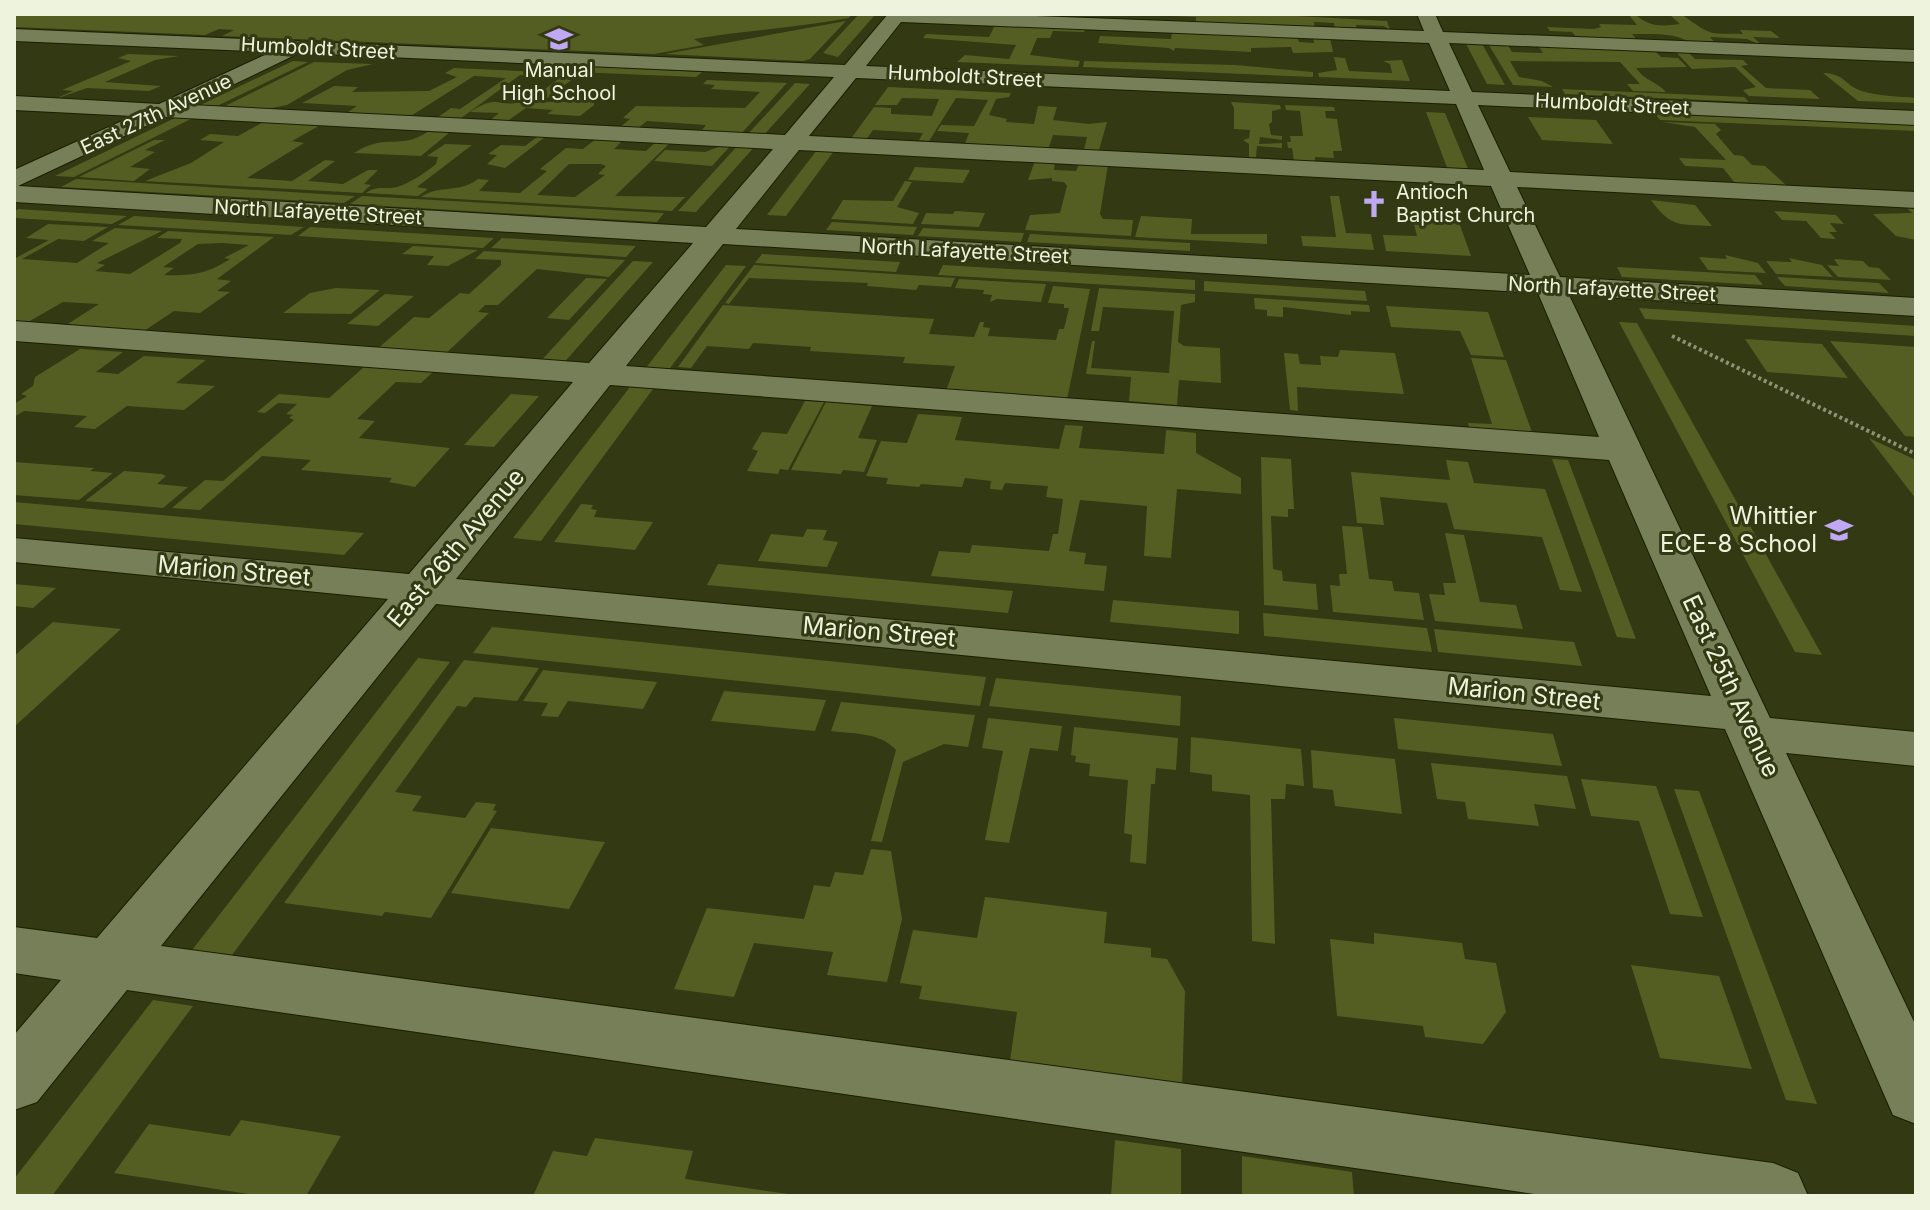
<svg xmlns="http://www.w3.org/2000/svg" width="1930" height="1210" font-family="Inter,sans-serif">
<rect width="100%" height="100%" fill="#323913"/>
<path fill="#545e22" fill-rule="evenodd" d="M14,14H852L849,18C796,28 747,30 694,39L704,45L654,54L222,36L234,30L219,29L205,35L14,27Z
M859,14L874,16L838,57L823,53Z
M1124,14H1259L1387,21L1390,30L1384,26L1356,25L1357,31L1335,30L1334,23L1314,22L1315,29L1196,25V17Z
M1628,14H1635C1649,28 1664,26 1680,24L1670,15L1655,14H1681C1714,37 1706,33 1743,34L1740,30L1771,31L1780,38L1753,37L1763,46L1747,39L1710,37L1717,45H1693C1680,32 1650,34 1632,34L1638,41L1578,39L1572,32L1550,31L1547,27L1594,29L1601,27L1599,24L1637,25Z
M846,21L810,59L803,61L665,54Z
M996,23L1086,27L1084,32L1053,31L1050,38H1037L1030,55L1080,61L1078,67L957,62L965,55L1009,59L1016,45L923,38L926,34L989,37Z
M1172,31L1297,36L1299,42L1314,43L1313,37L1330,38L1333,52L1293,53L1291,47L1251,48V52L1175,48L1174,51L1169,48L1098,43L1100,36L1171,39Z
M1465,42H1481L1505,85L1487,84Z
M1487,42L1507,44L1512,52L1543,53L1537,44L1652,48L1661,57L1678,58L1687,67L1636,68C1645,81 1656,81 1666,92L1633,91L1627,84H1640L1620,62L1510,61L1519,77L1542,81L1553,87L1513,85Z
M1675,51L1688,52L1695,59L1743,60L1748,65L1741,66L1766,88L1810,90L1820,99L1749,96L1743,90L1756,87L1735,67L1692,69Z
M128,54L179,56L155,60L105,82L161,86L149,91L87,88L50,101L73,91L62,90L131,61L118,58Z
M1334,57L1345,58L1349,71L1392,73L1390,64L1383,61L1402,60L1410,81L1319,77L1318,73L1337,70Z
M293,61L308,62L211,109L194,108Z
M1084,61L1235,65L1313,72V77L1083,67Z
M314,62L373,64L347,70L287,105L256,111L219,109Z
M559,65L702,72L696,77L551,71Z
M454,68L589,74L574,78L542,102H594V105L580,116L547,114L553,110L526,108L506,122L489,121L499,113L470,112C499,93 497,108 520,102C535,98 547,87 560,78L520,75L457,121L434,120L451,108L460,109L506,78L474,76L406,119L342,116L357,106L302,103L334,86L358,87L352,92L429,91L457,77L445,73Z
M1823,73C1846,74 1845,86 1862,91C1882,97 1898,96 1916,98V103L1858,101Z
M707,80L787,83L739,136L699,134L706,125L647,121L637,129L619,128L630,119L623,118L636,106L745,108L760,92L711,89L715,85L703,84Z
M795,83L810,84L762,137L746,136Z
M888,87L1011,93L1009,97L996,99L989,115L1007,119L1006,122L1034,124L1038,106L1057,107L1053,120L1089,124L1107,122L1099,150H1084L1087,137L1053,135L1048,150L964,146L969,133L937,131L941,125L974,126L988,100L956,98L929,141L919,140L923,133L873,130L865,141L850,140L874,107L891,108V114L932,116L939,99L902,98L897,105H875Z
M1562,89L1744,97L1749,102L1565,94Z
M1231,102L1280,105L1281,109L1272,111V122L1269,124L1271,135L1282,136V140L1260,137L1259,144L1282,143V148L1257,146L1256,157H1249V144L1243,140L1249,138L1250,130L1234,129V108Z
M1285,105L1334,107L1335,111H1325L1326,118L1337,119L1342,151H1333L1334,158L1315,157V162L1294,161L1292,148H1288L1287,142H1291L1290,136H1303L1300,111L1286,110Z
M1426,112L1445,113L1469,171L1448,170Z
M1655,114L1916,125V131L1660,120Z
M181,115L197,116L74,177L55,176Z
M1528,117L1596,120L1613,144L1542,140Z
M267,120L324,123L292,141L304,143L247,178L292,181L325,160L335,161L308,181L343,184L368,170H378L364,184L371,185L362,193L145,181L191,163L224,142L200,140L210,134L238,136Z
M1662,122L1715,124L1721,130L1716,134L1734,155L1743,156L1752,165L1765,166L1786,185L1735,183L1723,168L1685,166L1679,158L1726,160L1695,127Z
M429,131L450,132L421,156L354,153C387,132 400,151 429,131Z
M541,134H549L505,168L487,164L497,155L488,154L501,145L525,146Z
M596,139L623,140L614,149L646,151L658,140L672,141L615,196L685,197L672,211L421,197C440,184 459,194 478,179L489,180L479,191L520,193L547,171L540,169L566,148L583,149ZM569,164H601L606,166L598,174L605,175L575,197L537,195Z
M154,140H165L145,150L155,152L130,167L150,169L134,181L79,177Z
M729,143H733L712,166L654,161L665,150L705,152Z
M740,143L757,144L696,212L678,211Z
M445,144L472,145L417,187L428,189L418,196L366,193C378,185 384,190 397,187C410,183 425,173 436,164L438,157L427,156Z
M820,146L837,147L786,216L767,215Z
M1035,161L1055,162L1054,170L1076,171L1079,164L1108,165L1100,214L1103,219L1133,220L1131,236L1025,230L1030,215L1060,213L1067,186L1064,182L1052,181V178L1028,180Z
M915,167L970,170L963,183L908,180Z
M76,179L355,196L344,203L61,187Z
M905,181L912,182L897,207L919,213L913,224L831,219L843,200L893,201Z
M362,196L664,213L657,222L350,204Z
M1330,196H1339L1346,233L1371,234L1374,250L1303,246L1301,236L1336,237Z
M1651,200L1695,205L1712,226C1679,224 1671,228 1651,200Z
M1905,206H1916V240L1896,236L1873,214L1912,213Z
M18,209L127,216L112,224L14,218V212Z
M1410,209L1455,211L1471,256L1386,251L1383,235L1417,236Z
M955,211L985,213L979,227L921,224L926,213L953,214Z
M1774,211L1836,215L1844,224L1830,223L1837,232H1829L1836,239L1821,238L1806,221L1782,220Z
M134,216L304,227L291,235L118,225Z
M1141,216L1192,219L1191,234H1267V244L1135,237Z
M832,222L917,227L913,235L826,230Z
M48,224L108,227L84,241L58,239L22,259L77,263L109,243L92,241L115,228L162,231L97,263L105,265L95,271L130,274L180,243L182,239L157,238L168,231L274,237L217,279L231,281L217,291L230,292L200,313L174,311L141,333L63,327L99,304L63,302L28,322L14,321V259L49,240L26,238ZM222,243L249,245L224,258L230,259C207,274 192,276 164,275L174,268L163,267L198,244Z
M310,227L494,238L483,248L298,236Z
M923,228L1024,233L1021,242L918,236Z
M1030,234L1190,243V251L1027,242Z
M502,238L636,246L626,257L491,248Z
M413,246L478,250L448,266L427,265L434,256L402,254Z
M484,251L625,260L609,277L537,269L498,305H485L478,312L489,313L443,356L375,351L414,317L429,318L460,293L469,294L501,265V260L475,259Z
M762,254L900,262L896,272L755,263Z
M1725,255L1758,263L1766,273L1708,270L1699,257L1727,259Z
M1789,258L1822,265L1833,277L1776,274L1766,261L1792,262Z
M1834,259L1863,261L1869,267L1879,268L1891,280L1838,277L1827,265L1839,266Z
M633,261L653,262L561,366L538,364Z
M726,265L746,266L668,371L645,369Z
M754,265L955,278L951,287L919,285L916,290L867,286L868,283L749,278L729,304L725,303Z
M943,265L1195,280V290L938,275Z
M1617,267L1755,275L1763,285L1622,277Z
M1777,277L1879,283L1889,293L1785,286Z
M586,278L607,279L569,320L547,318Z
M959,279L1046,284L1041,302L997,299L990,302L992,295L983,294L984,290L955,288Z
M1204,281L1365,291L1367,301L1204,291Z
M1053,286L1090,289L1067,399L946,391L955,366L903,363L905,357L810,351L811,347L753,343L749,349L707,346L691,368L678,367L723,305L934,319L929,334L974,337L980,322H984L983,327L990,328L988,336L1056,340L1059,329H1064L1069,308H1064V304L1048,303Z
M336,288L380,290L351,314L283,313L310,293Z
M1099,288L1195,294V302L1181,305L1178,342L1184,346L1220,348L1221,383L1179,380L1177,405L1129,401L1131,377L1086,374L1092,341H1095L1091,368L1169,373L1174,311L1103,307L1099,331H1091Z
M385,294L414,296L378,326L347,324Z
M1254,298L1369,305L1370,312L1351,311V315L1283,307V317L1267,316V310L1255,309Z
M1386,306L1488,312L1504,357L1471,355L1460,331L1391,327Z
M1639,308L1916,326V336L1645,319Z
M1619,322L1637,323L1822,655L1795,652Z
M1745,339L1822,344L1848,378L1767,372Z
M1830,341L1916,347V437L1905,436Z
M80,349L123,352L96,372L118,374L144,356L206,360L176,383L215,386L184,410L127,406L95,429L74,427L87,416L24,411L14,417V404L27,396L21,394L33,386L35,377Z
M1340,350L1395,353L1404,394L1297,387L1298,411L1290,410L1284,353L1298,354L1300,364L1321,365L1320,356L1338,357Z
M1471,358L1506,360L1533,435L1470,431L1468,423L1492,424Z
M364,367L433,372L421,383L396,382L357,419L375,421L359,438L450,448L415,487L389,482L392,478L301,470L311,460L262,456L200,510L172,508L205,480L223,481L294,420L289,418L293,415L286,414L297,404L278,403L265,413L257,412L279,394L329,398Z
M630,387L653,389L541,541L513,538Z
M511,394L539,396L494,447L464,445Z
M805,401L824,402L788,470L780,469L778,474L747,471L758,451L752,449L762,432L787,434Z
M826,402L872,406L858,438L877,440L864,472L843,470L841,474L791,470Z
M918,414L962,417L955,440L1059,449L1065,425L1083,426L1079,448L1164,454L1166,430L1196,433V453L1241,478V494L1177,489L1171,558L1144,556L1147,506L1080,500L1069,551L1086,553L1084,564L1107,566L1104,591L931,576L939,551L970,553L972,545L1049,551L1053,534H1058L1063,499L1046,497L1048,486L1005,483L1002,490L990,489L991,481L965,478L962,487L921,484L919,487L886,484L888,478L866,476L881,441L907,443Z
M1869,438L1916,460V499Z
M1261,457L1291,459L1294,509H1288V517L1271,516L1273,569L1282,571L1283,581L1316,584L1318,610L1264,605Z
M1552,459L1568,460L1636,639L1617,637Z
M1446,460L1468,462L1474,483L1545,489L1582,592L1560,590L1542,537L1454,529L1447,503L1380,497L1384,525L1357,523L1351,472L1450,480Z
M14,462L94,468L90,471L113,473L79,500L14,495Z
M124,471L162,474L166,476L157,484L188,487L163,508L85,501Z
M14,502L364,533L344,555L14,524Z
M581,504L593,505L591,509L597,510L594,517L653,522L635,550L554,542Z
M1342,526L1362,527L1369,579L1392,581L1394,591L1419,593L1424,620L1333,612L1330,585L1340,586L1339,574H1347Z
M807,529L827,530L823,540L838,542L827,567L758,561L771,534L803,537Z
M1445,533L1464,535L1480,602L1516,605L1523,629L1435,621L1429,594L1445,595L1443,583H1456Z
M718,564L1013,591L1008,613L707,585Z
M14,584L56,588L33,608L14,606Z
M1113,600L1239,611V634L1110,622Z
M1263,613L1427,628L1432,652L1264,636Z
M53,622L121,629L14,727V656Z
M492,627L986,677L980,706L473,653Z
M1434,629L1574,642L1582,666L1438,652Z
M418,658L450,662L229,959L189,954Z
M464,660L539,668L517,701L474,697L466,707L457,706L395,792L422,796L412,811L465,818L476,802L496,804L493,810L497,811L431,918L385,912L382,916L284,903Z
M543,670L657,682L643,709L568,701L558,717L541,716L548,703L523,701Z
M996,678L1181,696L1180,726L989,706Z
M724,691L826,700L815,731L711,721Z
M841,702L975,715L968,747L944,744L903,762L882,842L871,841L896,750C880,732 853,734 831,731Z
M988,718L1062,726L1058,751L1030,748L1009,843L985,840L1003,751L982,748Z
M1394,718L1553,734L1562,766L1398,749Z
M1074,727L1178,738L1176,770L1156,768L1155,784H1151L1146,864L1130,862L1132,835L1124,833L1128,780L1089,776L1090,764L1075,762L1076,756L1071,755Z
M1191,737L1301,749L1304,786L1286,784L1285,799H1271L1275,944L1252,941L1250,795L1212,791V775L1190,772Z
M1311,750L1395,759L1402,814L1335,806L1333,790L1313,788Z
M1431,763L1567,776L1576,809L1534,804L1539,826L1468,819L1465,802L1437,799Z
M1581,779L1656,786L1703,917L1670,914L1639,821L1591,816Z
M1674,789L1699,791L1817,1104L1786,1100Z
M491,828L604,842H605L569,909L451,893Z
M871,849L891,851L902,919L887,982L827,975L833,952L754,943L734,997L674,989L707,908L804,919L814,885L830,887L835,872L863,875Z
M985,897L1107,912L1104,943L1151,948V957L1167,959L1185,991L1182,1091L1009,1068L1017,1012L919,999L922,986L900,983L913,930L977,938Z
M1374,933L1462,943L1465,959L1496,963L1506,1012L1483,1044L1425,1037L1423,1026L1337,1016L1330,939L1374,944Z
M1631,965L1719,976L1752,1069L1660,1058Z
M153,1000L193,1006L52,1196H14V1179Z
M241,1120L341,1136L306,1196H260L114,1173L149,1124L230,1136Z
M595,1138L693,1151L685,1179L802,1196H533L553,1151L587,1156Z
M1115,1140L1181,1149V1196H1111Z
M1242,1156L1352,1172L1354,1196H1242Z"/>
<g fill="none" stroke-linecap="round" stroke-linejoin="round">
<g stroke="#1a1f00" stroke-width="2">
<path id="minor" d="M888,14H985L1424,31L1417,14H1435L1443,32L1916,50V62L1449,43L1472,92L1916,111V125L1478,105L1510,172L1916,192V208L1517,187L1560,277L1916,298V316L1569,295L1770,718L1916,732V766L1786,753L1916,1026V1124L1893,1115L1725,729L436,604L161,946L1773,1163L1798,1173L1808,1196H1548L127,990L37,1102L14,1110V1035L61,980L14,973V927L97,938L388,599L14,562V538L409,574L573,382L14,341V321L589,363L693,243L14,202V170L133,116L14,110V96L159,104L271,52L14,41V29L845,65ZM901,22L1429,43L1450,91L866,66ZM299,53L834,77L785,135L191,105ZM856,78L1456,104L1484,170L809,136ZM165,117L773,149L706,227L18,186ZM799,150L1491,186L1530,275L736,229ZM723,244L1538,293L1599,437L626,366ZM610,385L1609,460L1711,696L456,579Z"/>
</g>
<path stroke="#8d9375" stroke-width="4" stroke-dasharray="3 3" stroke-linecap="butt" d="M1672,336L1916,454"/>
<use href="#minor" fill="#777f58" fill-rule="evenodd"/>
</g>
<defs>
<g id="school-bare" transform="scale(2.16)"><path d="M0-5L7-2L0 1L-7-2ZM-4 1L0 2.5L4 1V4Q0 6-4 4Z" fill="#c0a8f4" stroke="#323913" stroke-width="2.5" paint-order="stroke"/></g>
<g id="church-bare" transform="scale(2.16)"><path d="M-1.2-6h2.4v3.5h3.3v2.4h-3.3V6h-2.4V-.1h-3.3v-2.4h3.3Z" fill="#c0a8f4" stroke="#323913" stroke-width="2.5" paint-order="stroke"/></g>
</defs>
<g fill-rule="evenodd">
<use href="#school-bare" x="559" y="39"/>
<use href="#church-bare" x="1374" y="204"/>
<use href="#school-bare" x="1839" y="530"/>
</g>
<g text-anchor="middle" stroke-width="6" stroke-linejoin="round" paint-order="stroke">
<g font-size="20" fill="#eef3de" stroke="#323913">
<text transform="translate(318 48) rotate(3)" y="7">Humboldt Street</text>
<text transform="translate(965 76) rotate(3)" y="7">Humboldt Street</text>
<text transform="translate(1612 104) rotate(3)" y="7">Humboldt Street</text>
<text transform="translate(156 114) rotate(-25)" y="7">East 27th Avenue</text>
<text transform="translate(318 212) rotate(3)" y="7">North Lafayette Street</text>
<text transform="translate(965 251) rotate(3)" y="7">North Lafayette Street</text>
<text transform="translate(1612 289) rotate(3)" y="7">North Lafayette Street</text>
</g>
<g font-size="20" fill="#eef3de" stroke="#323913">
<text x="559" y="77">Manual<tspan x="559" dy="23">High School</tspan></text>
<text x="1396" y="199" text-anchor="start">Antioch<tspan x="1396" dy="23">Baptist Church</tspan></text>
</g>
<g font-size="24" fill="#eef3de" stroke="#323913" text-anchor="end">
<text x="1817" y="524">Whittier<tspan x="1817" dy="28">ECE-8 School</tspan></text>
</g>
<g font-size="24" fill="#eef3de" stroke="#323913">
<text transform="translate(456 548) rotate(-50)" y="8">East 26th Avenue</text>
<text transform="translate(234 571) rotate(5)" y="8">Marion Street</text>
<text transform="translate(879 632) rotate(5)" y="8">Marion Street</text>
<text transform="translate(1731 686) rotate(65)" y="8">East 25th Avenue</text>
<text transform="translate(1524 694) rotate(6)" y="8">Marion Street</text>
</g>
</g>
<rect width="1930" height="1210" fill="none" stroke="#eef3de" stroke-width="32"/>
</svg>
